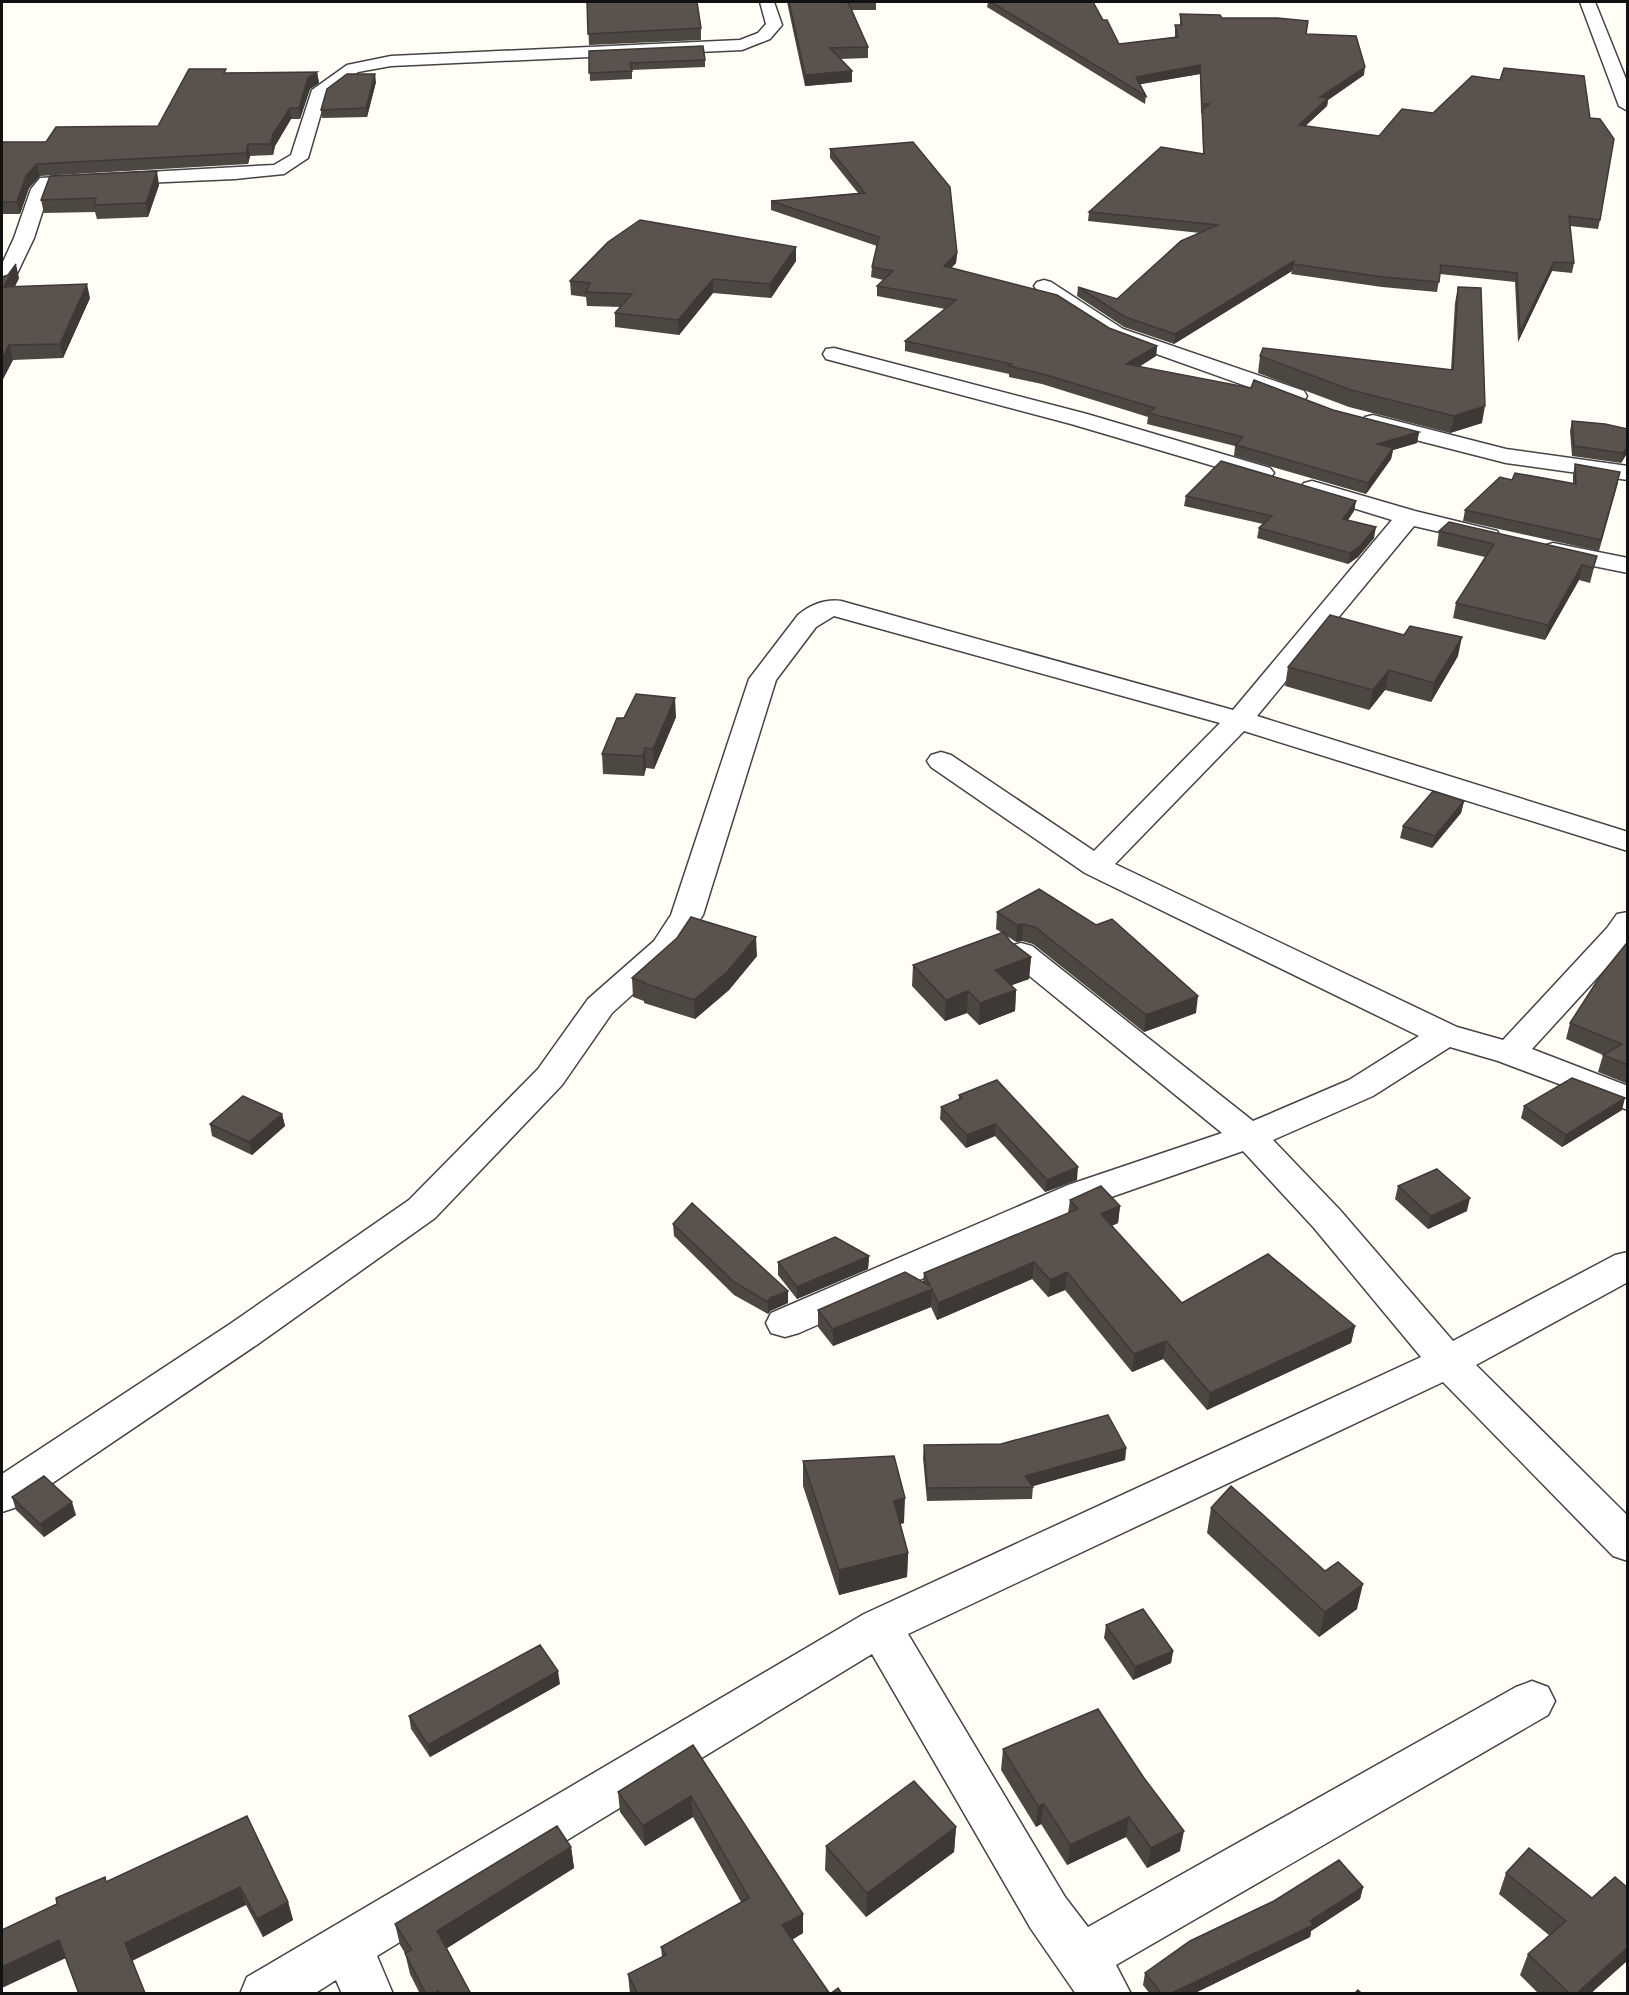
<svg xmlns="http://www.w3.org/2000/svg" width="1629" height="1995" font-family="Merriweather,serif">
<rect width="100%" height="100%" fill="#fffdf5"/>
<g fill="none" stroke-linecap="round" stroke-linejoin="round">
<g stroke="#444" stroke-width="3">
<path id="minor" d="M760,2H774L782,25L770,39L742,50L391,66L358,72L326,96L308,158L284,174L235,179L52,187L49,191L34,238L12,284L9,288L2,290V264L14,238L31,189L40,178L274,165L291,155L312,90L347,65L391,56L740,40L758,33L766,24Z
M1580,2H1595L1628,84V111L1619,106Z
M1044,280L1051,282L1123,329L1304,391L1307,396L1304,401L1296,403L1288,401L1109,337L1037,290L1034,286L1037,282Z
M834,348L1087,414L1270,468L1274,473L1270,478L1262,480L1254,478L1071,424L826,359L823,354L826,349Z
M1373,415L1506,449L1628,466V480L1506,463L1365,427L1362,422L1365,417Z
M1312,481L1415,511L1497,531L1500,536L1497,541L1488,543L1414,526L1257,716L1628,832V851L1244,731L1115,864L1457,1027L1503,1040L1607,928L1617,914L1628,912V944L1532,1049L1628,1086V1110L1498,1061L1450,1047L1373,1096L1273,1140L1340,1210L1453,1341L1615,1255L1628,1252V1282L1476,1365L1628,1516V1561L1613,1556L1443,1382L908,1634L1065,1897L1088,1927L1516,1687L1532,1681L1548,1687L1555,1701L1548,1715L1116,1965L1131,1994H1076L1031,1929L872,1654L377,1956L393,1994H342L336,1980L314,1994H240L247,1977L864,1614L1421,1357L1314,1228L1243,1151L1094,1203L799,1333L785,1337L771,1333L766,1323L771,1313L1068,1185L1222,1133L1010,960L1005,953L1010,946L1021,943L1032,946L1253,1121L1349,1080L1419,1036L1085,873L931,767L927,761L931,755L941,752L951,755L1094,851L1220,723L834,616L816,627L776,680L703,915L676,955L612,1013L562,1085L435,1218L258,1344L17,1507L2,1512V1474L230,1324L409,1200L538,1069L588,999L654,941L671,915L749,679L798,615C810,605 825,599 841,601L1233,710L1392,520L1304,493L1300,488L1304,483Z
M1553,543L1628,558V573L1544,556L1540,551L1544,546Z"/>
</g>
<use href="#minor" fill="#fff" fill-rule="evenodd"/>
</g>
<path fill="#4d4742" d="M587,2L701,28V40L589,45Z
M787,2H876V10H852L868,47V58L840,59L852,71V82L805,86Z
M988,2H1093L1103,20L1119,44L1175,37V25H1180V14L1222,18L1306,34L1364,75L1328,100L1327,106L1305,126L1600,220L1598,229L1570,226L1574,263L1572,273L1552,271L1518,342L1515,282L1440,274L1437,292L1382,287L1291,274L1292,271L1174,344L1124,327L1077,296L1078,287L1117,299L1200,233L1088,221L1089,212L1203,154L1202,113H1201L1200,74L1140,84L1146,96L1145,104L987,7Z
M589,51L705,60V67L632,70V79L590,81Z
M317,72L319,83L310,89L300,119H291L275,146L273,155L250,156L248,164L40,176L29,188L20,214H3L2,216V142H46L158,126L226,73Z
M376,82L367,117L322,118L321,110Z
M830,149L957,253L956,263L951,268L1109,328L1157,346L1156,356L1139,367L1333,410L1419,432L1417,443L1393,450L1391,459L1366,494L1234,456L1235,446L1147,424L1148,417L1042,384L1009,377V374L905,351V341L945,309L877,296V286L883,280L871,277L872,267L877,246L771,210V201L858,193L830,158Z
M159,185L148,217L97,219L95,212L44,213L41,200Z
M796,261L771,298L713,293L679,335L615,327V313L620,307L587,306L586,297L571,295L570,281Z
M2,277L19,278L15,286L90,298L63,358L13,360L2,381Z
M1458,287L1482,423L1450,433L1349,407L1258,373L1260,356L1451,370L1455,303Z
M1572,421L1628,429V452L1621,463L1572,456L1570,431Z
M1575,464L1618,483L1599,551L1463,521L1465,510L1512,480L1573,484V475Z
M1186,496L1356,501L1354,511L1348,520L1374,538L1358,557L1348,564L1257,538L1259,528L1263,524L1184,506Z
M1439,531L1597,556L1590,583L1579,580L1545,640L1453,618L1456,603L1485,557L1437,546Z
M1458,656L1431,702L1385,690L1369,710L1285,686L1288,667Z
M676,717L654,769L646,768L644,776L603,774L602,754L624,718Z
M1464,801L1461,813L1432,848L1400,838L1403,826Z
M1039,889L1196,1013L1144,1032L1033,944L1022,941L1016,942L1007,936L1010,941L1031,957L1029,979L1011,985L1016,990L1015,1011L979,1025L967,1013L945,1021L912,986L913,965L1002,933L996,929L997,912Z
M1628,945V1084L1598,1072L1603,1055L1566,1039L1570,1023Z
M757,956L729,990L695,1019L644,1003V1001L633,997L632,978Z
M959,1095L1077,1180L1045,1192L995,1136L966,1148L940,1119L941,1107L959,1100Z
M1524,1106L1622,1110L1562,1147L1521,1118Z
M282,1114L285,1126L252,1155L212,1136L210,1124Z
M1398,1186L1467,1211L1428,1229L1395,1199Z
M1070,1200L1120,1206L1118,1223L1111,1226L1182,1303L1355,1326L1351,1343L1207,1410L1163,1359L1132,1372L1065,1290L1048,1297L1032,1279L937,1320L931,1307L833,1346L818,1327V1310L923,1282L924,1273L1068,1213Z
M673,1224L788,1303L770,1311L768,1314L734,1295L674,1236Z
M869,1256L868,1269L797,1299L778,1275V1262Z
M924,1445L1126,1448L1125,1460L1033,1486L1032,1499L927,1501L923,1458Z
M803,1461L904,1523L900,1524L908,1553L907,1577L839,1595L803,1486Z
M12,1497L76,1515L44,1537L16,1510Z
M1211,1508L1325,1571L1357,1609L1319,1637L1207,1533Z
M1106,1625L1173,1651L1171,1663L1133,1680L1104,1638Z
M560,1684L430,1757L411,1729L409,1716Z
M1098,1709L1180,1851L1147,1868L1126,1837L1067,1865L1041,1824L1036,1827L1001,1770L1003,1749Z
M693,1745L803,1914V1933L792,1940L830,1994H630L628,1974L662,1957L661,1947L741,1902L693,1817L645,1846L620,1812L618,1792Z
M247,1816L288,1902L293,1920L263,1937L246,1905L66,1959L107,1882Z
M956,1827L954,1852L866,1917L825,1870L826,1846Z
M571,1847L574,1868L447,1948L471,1994H420L410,1974L405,1953L400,1945L395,1924Z
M1506,1873L1628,1960L1590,1994H1539L1520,1975L1528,1954L1550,1936L1499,1894Z
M1363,1887L1360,1899L1311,1931L1310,1937L1193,1994H1150L1143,1985L1145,1973Z"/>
<path fill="#3f3936" d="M1200,65V74L1136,85V77Z
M1365,67L1364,75L1328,100L1327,106L1297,134L1299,125L1320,97Z
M852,71V82L805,86V75Z
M317,72L319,83L310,89L300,119L299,108L308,78Z
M375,74L376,82L367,117L366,108Z
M290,108L291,119L275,146L273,155L271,144L273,134Z
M248,144L250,156L248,164L246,153Z
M37,164L40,176L29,188L20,214L17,202L26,176Z
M157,171L159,185L148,217L146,203Z
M796,247V261L771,298L770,284Z
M957,253L956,263L943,276L944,266Z
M1294,261L1292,271L1174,344L1175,334Z
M1554,262L1552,271L1518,342L1520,332Z
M16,264L19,278L8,301L4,287Z
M713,279V293L679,335L678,320Z
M87,284L90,298L63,358L60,344Z
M9,345L13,360L2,381V359Z
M1157,346L1156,356L1125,375L1126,364Z
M1485,406L1482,423L1450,433L1454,416Z
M1419,432L1417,443L1393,450L1391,459L1366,494L1377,444Z
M1628,446V452L1621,463L1623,453Z
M1356,501L1354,511L1341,529L1343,519Z
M1376,527L1374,538L1358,557L1348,564L1350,553Z
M1582,565L1579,580L1545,640L1548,625Z
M1462,637L1458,656L1431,702L1434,683Z
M1389,670L1385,690L1369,710L1373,690Z
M675,698L676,717L654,769L653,749Z
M645,748L646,768L644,776L643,756Z
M1464,801L1461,813L1432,848L1435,836Z
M1023,924L1022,941L1016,942L1017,925Z
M756,937L757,956L729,990L695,1019L694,1000Z
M1031,957L1029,979L994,992L995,970Z
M1016,990L1015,1011L979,1025L980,1003Z
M968,991L967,1013L945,1021L946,1000Z
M1198,996L1196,1013L1144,1032L1146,1015Z
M1625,1098L1622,1110L1562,1147L1566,1135Z
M282,1114L285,1126L252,1155L249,1142Z
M995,1124V1136L966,1148L967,1135Z
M1078,1167L1077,1180L1045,1192L1047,1180Z
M1470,1198L1467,1211L1428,1229L1431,1216Z
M1120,1206L1118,1223L1099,1232L1101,1214Z
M869,1256L868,1269L797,1299V1287Z
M1034,1262L1032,1279L937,1320L938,1303Z
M1067,1272L1065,1290L1048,1297L1050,1280Z
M932,1289L931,1307L833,1346V1329Z
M788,1291V1303L770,1311L768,1314V1302L770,1298Z
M1355,1326L1351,1343L1207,1410L1210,1393Z
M1166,1341L1163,1359L1132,1372L1134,1354Z
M1126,1448L1125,1460L1030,1487L1025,1476Z
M905,1498L904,1523L893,1526L894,1501Z
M72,1502L76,1515L44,1537L40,1524Z
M908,1553L907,1577L839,1595V1570Z
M1363,1584L1357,1609L1319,1637L1325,1612Z
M1173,1651L1171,1663L1133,1680L1135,1667Z
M558,1671L560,1684L430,1757L428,1745Z
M691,1796L693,1817L645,1846L643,1826Z
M1044,1804L1041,1824L1036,1827L1038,1806Z
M1129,1817L1126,1837L1067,1865L1070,1845Z
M956,1827L954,1852L866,1917L867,1893Z
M1184,1831L1180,1851L1147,1868L1151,1848Z
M571,1847L574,1868L441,1952L437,1931Z
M240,1887L246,1905L132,1961L125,1943Z
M1363,1887L1360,1899L1311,1931L1310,1937L1193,1994H1170L1310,1921Z
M288,1902L293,1920L263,1937L257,1919Z
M803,1914V1933L782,1945V1925Z
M59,1940L66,1958L2,1988V1967Z
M1628,1947V1960L1590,1994H1576Z"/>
<path fill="#5a524d" stroke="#3f3936" stroke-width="1.5" d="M587,2H697L701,28L588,34Z
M789,2H848L868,47L830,48L852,71L805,75Z
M991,2H1093L1103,20H1107L1119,44L1178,37L1175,25H1182L1180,14L1220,15L1222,18H1277L1308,21L1306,34L1356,36L1365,67L1320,97L1328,98L1299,125L1379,136L1402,109L1433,113L1472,76L1500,80L1504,68L1584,76L1590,118L1600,119L1614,139L1600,220L1569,216L1574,263L1554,262L1520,332L1517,273L1441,265L1439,282L1383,277L1293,264L1294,261L1175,334L1125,317L1078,287L1117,299L1181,241L1218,225L1089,212L1161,147L1204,154L1202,110L1209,104H1202L1200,65L1136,77L1146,96Z
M703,46L705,60L630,63L632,71L589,73V51Z
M189,69H226L224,73L317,72L308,78L299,108H290L273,134L271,144H248L246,153L37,164L26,176L17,202H2V142H46L56,127L158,126Z
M347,74H375L366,108L321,110L327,89Z
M913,142L950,187L957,253L944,266L1057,295L1109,328L1157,346L1126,364L1251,388L1254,380L1333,410L1419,432L1377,444L1393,448L1368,483L1236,445L1243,437L1148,413L1155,408L1043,374L1009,366L1012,364L905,341L956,300L877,286L893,271L872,267L879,237L771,201L865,193L830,149Z
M157,171L146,203L94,205L96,198L41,200L50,176Z
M640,220L796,247L770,284L713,279L678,320L615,313L632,294L586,292L590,283L570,281L608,242Z
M16,264L4,287L87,284L60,344L9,345L2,359V277L8,275Z
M1458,287L1481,288L1485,406L1454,416L1351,390L1260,356L1263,348L1453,370Z
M1572,421L1605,424L1628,429V446L1623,453L1574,446Z
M1221,461L1356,501L1343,519L1376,527L1360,546L1350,553L1259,528L1272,516L1186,496Z
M1575,464L1620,472L1601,540L1465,510L1500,477L1512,480L1515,473L1576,484Z
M1449,522L1597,556L1593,568L1582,565L1548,625L1456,603L1494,544L1439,531Z
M1330,615L1404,635L1410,626L1462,637L1434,683L1389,670L1373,690L1288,667Z
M636,694L675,698L653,749L645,748L643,756L602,754L617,718H624Z
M1433,791L1464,801L1435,836L1403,826Z
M1039,889L1096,925L1112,919L1198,996L1146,1015L1035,927L1023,924L1017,925L997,912Z
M691,917L756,937L728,971L694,1000L643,983L644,982L632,978L677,938Z
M1004,932L1010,941L1031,957L995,970L1016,990L980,1003L968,991L946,1000L913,965Z
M1626,944L1628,945V1065L1603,1055L1622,1044L1570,1023L1601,975Z
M1572,1078L1625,1098L1566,1135L1524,1106Z
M997,1080L1078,1167L1047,1180L995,1124L967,1135L941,1107L962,1098L959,1095Z
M243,1096L282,1114L249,1142L210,1124Z
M1437,1169L1470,1198L1431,1216L1398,1186Z
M1101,1186L1120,1206L1101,1214L1182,1303L1268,1254L1355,1326L1210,1393L1166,1341L1134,1354L1067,1272L1050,1280L1034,1262L938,1303L932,1289L833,1329L818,1310L905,1272L930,1286L924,1273L1078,1209L1070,1200Z
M692,1203L788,1291L770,1298L768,1302L734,1282L673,1224Z
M835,1237L869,1256L797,1287L778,1262Z
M1108,1415L1126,1448L1025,1476L1033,1487L927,1488L924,1445L1001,1444Z
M894,1456L905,1498L894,1501L908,1553L839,1570L803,1461Z
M44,1476L72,1502L40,1524L12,1497Z
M1231,1486L1325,1571L1338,1562L1363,1584L1325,1612L1211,1508Z
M1143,1609L1173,1651L1135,1667L1106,1625Z
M540,1645L558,1671L428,1745L409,1716Z
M1098,1709L1144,1778L1184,1831L1151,1848L1129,1817L1070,1845L1044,1804L1038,1806L1003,1749Z
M693,1745L803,1914L782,1925L830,1994H638L628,1974L666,1955L661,1947L749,1898L691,1796L643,1826L618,1792Z
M914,1781L956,1827L867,1893L826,1846Z
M247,1816L288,1902L257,1919L240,1887L125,1943L145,1993L79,1994L59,1940L2,1967V1930L57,1904L56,1898L105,1877L106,1882Z
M557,1826L571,1847L437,1931L471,1994H439L438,1991L433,1994H426L405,1953L412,1950L395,1924Z
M1529,1848L1592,1898L1615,1877L1628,1888V1947L1576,1994H1570L1528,1954L1566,1921L1506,1873Z
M1339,1860L1363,1887L1310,1921L1313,1925L1170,1994H1162L1145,1973L1190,1941L1274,1901Z
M838,1988L842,1994H830Z
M1358,1990L1362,1994H1354Z"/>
<rect width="1629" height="1995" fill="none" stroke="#111111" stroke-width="6"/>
</svg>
